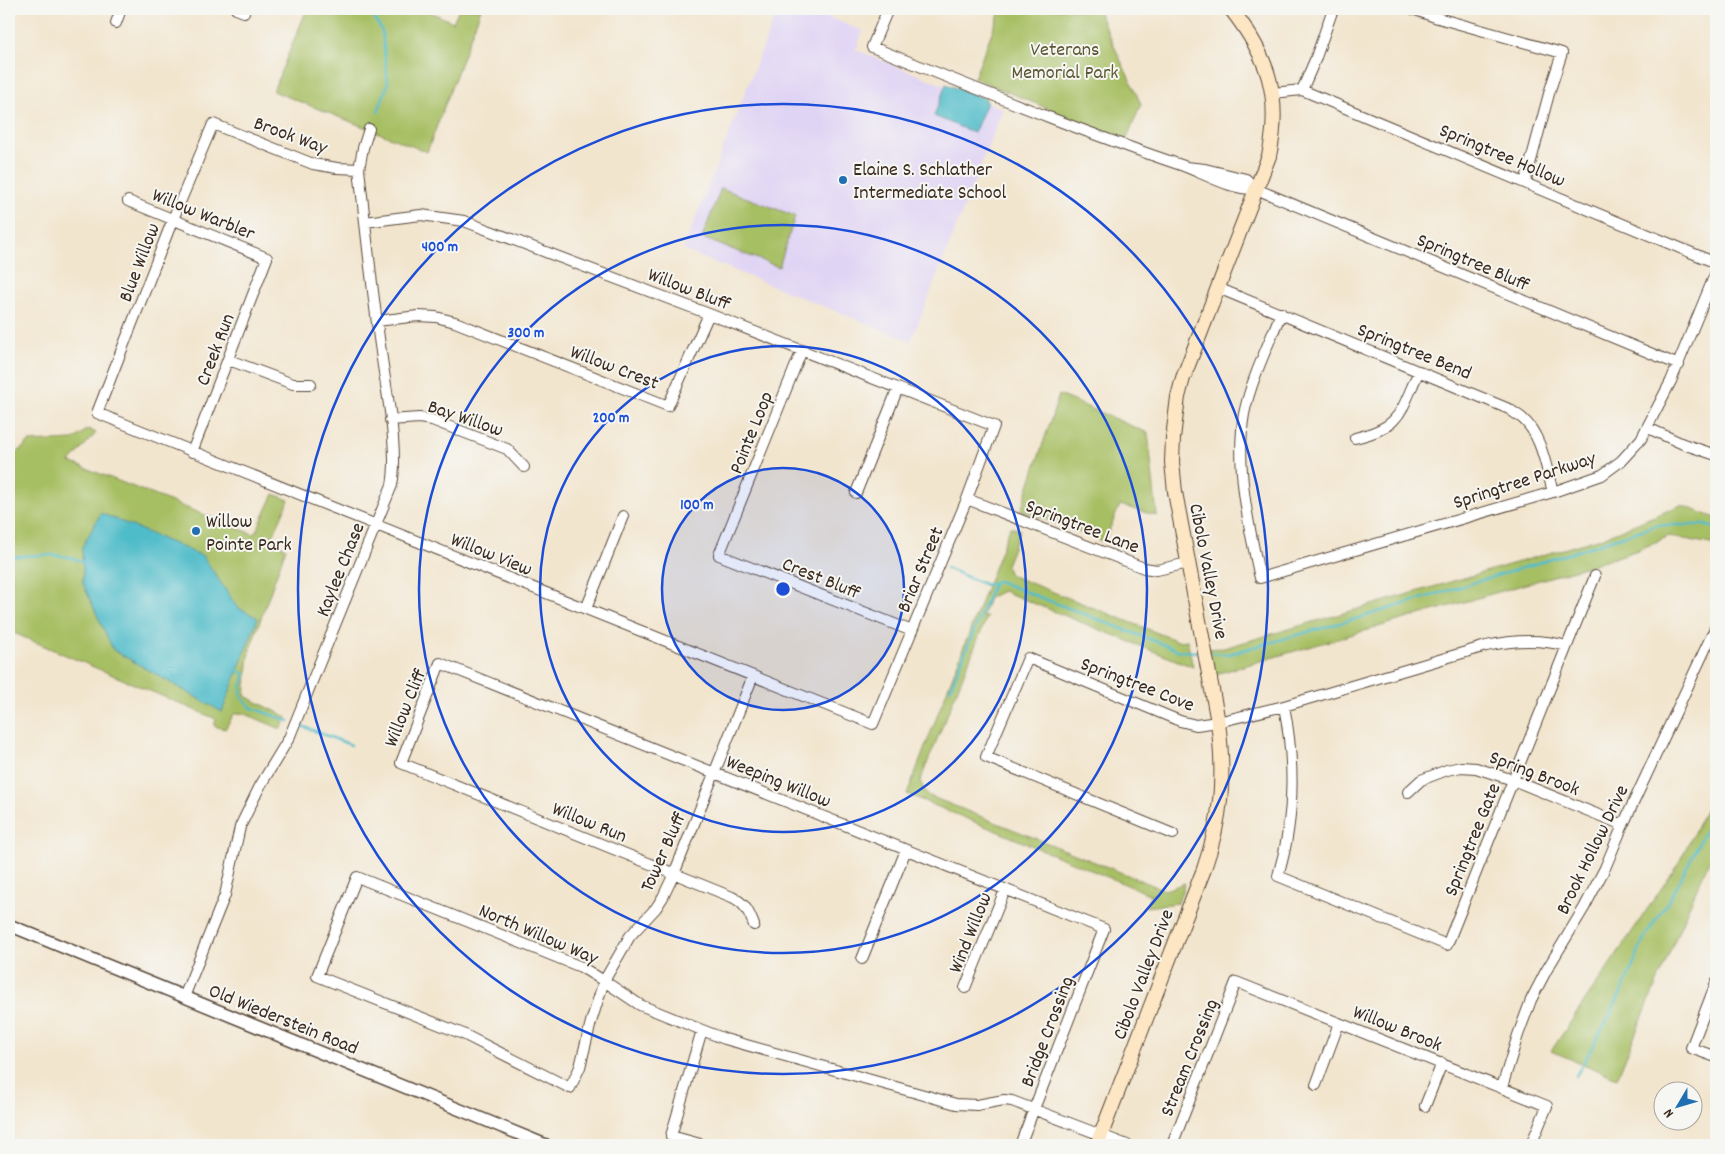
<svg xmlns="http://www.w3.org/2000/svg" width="1725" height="1154" font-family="Dekko,sans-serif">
<rect width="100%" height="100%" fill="#f6f6f2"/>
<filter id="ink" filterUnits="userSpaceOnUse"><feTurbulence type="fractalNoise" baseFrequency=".02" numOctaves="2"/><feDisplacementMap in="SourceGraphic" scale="10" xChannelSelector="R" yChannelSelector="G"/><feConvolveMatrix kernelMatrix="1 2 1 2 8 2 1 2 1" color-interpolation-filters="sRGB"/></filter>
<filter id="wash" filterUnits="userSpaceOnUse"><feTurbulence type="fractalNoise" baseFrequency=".0096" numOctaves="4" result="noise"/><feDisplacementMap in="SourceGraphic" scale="20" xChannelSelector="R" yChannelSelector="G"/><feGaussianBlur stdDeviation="1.12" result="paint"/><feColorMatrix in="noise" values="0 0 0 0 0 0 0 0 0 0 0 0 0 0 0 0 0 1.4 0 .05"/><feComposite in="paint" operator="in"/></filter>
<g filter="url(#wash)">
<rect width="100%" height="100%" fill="#f2e5ce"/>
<path fill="#e0d4f4" d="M778,9H807L863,31L856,50L1003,109L911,341L683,250Z"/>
<path fill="#a7bf64" stroke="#717441" d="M307,9H423L453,22L459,9H481L427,152L273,91Z
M1001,9H1097L1141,104L1126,141L974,78Z
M721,188L795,216L779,267L702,238Z
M1059,395L1148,433L1157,516L1120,505L1104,542L1021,510Z
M88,429L96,433L70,462L253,534L256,532L274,494L289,500L270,542L286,548L250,649C247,665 247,681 245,696L287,717L281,729L243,713L234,714L225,729L214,726L216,719L9,631V460L29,442L73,440Z
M1681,505L1716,518V545L1669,536L1638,550L1605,561L1209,676L1204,649L1224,648L1601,538Z
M1010,527L1020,530L1006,565L1010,575L1178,641L1187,640L1193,667L1003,591L989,598L982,617H987L920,781L927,795L1165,890L1185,883L1178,903L1146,907L1151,895L907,794Z
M1716,789V846L1687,911L1617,1078L1551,1051L1678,864Z"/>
<path fill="#4fbcc9" stroke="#457374" d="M946,84L986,99V105L974,133L934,116Z
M101,513L203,556L237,607L258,618L222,712L113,650L83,584L82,547Z"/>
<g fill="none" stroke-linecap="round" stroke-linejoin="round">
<path stroke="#4fbcc9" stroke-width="2.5" d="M369,9L382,31L388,83L378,112
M9,557C34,556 60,551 83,562
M946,568L986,585L998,581L1180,651L1197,652
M1212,653L1229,654L1362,617L1571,553L1657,525H1704L1716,528
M237,670L245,674L241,687V697L252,708L289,721
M950,689L994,582
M302,726L351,745
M1576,1076L1610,1015L1627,980L1644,938L1674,892L1716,809"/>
</g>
</g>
<g filter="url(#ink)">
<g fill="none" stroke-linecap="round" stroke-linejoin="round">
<g stroke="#564638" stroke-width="12">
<path id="minor" d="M236,9L244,12L245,9
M888,9L872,47C975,88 1077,130 1181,165C1206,174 1230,190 1256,189
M1413,9L1438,18L1562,53L1550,90L1525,183
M116,23L121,9
M1302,90L1315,60L1333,9
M1273,93L1302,90L1716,263
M1186,167L1205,169L1246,179L1256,189L1679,365
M359,169L337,168L313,164L213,124L173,219L97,413L873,724L967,499L994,426L709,314L464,221L421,215L365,222
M128,201L267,258L192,452
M1218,288L1509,409C1513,412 1518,415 1522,418C1542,435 1546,468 1553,492
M1281,313C1268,346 1251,380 1244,414C1235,466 1249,527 1260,578L1553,492L1602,475L1621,461L1641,439L1671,381L1716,272
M377,321L418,316L436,317L455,322L668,406L709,314
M802,350L719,555L912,631
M229,360L293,384H311
M390,420L419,418L432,420L507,449L524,467
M1648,428L1683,444L1716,455
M1355,438C1402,427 1400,412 1419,371
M856,493L898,388
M967,499L1144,568L1157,570L1188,563
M586,609L623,516
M753,676L674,874L663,897L656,908L630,936L604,981L591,1022L580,1067L570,1088L463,1034L317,976L357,877L581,967L604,981L640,1005L702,1030L725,1039L956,1104L977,1105L1004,1100L1012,1101L1127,1145
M1284,706C1295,763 1295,820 1278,876L1447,945L1595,576
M1408,792L1421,780L1447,770L1461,767L1476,768L1513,780L1623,825
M1173,834L986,757L1028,658L1180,721L1196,725L1218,722L1284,706L1486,646C1513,640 1539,638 1567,646
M754,925C749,912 745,903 732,897L401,763L440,663L1104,929L1020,1145
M862,959L906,850
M1716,983L1691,1048L1716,1057
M965,988L1005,890
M184,997L225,895L240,827L260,786L289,738L392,485C399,448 386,390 381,352C372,291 366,230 359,169L363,148L369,129
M702,1030L671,1136L704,1145
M1316,1085L1339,1023
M1502,1087L1518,1035L1531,1000L1546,971L1584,908L1605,868L1623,825L1716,626
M1425,1106L1442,1063
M1172,1145L1236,982L1547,1106L1531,1145"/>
</g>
<g stroke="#564638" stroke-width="14">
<path id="tertiary" d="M9,925L546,1145"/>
</g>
<g stroke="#564638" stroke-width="16">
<path id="secondary" d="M1097,1145L1204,869C1222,817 1225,777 1218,722L1175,492L1172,462L1173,438L1178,397L1183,378L1269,156C1282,96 1268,56 1231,9"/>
</g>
<use href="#minor" stroke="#fff" stroke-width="10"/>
<use href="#tertiary" stroke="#fff" stroke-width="11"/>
<use href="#secondary" stroke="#fce6c4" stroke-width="14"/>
</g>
</g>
<circle cx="783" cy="589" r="121" fill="#1d4ed8" fill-opacity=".12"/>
<g fill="none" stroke="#1d4ed8" stroke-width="2.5">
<circle cx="783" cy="589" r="121"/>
<circle cx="783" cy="589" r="243"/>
<circle cx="783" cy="589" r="364"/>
<circle cx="783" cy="589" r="485"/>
</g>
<g fill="#1f6fb2" stroke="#f6f6f2" stroke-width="2">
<circle cx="843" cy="180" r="5"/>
<circle cx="196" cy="531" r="5"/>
</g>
<g text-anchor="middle" stroke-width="4" stroke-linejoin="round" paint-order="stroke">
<g font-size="20" fill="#5b5733" stroke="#f6f6f2">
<text x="1065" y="55">Veterans<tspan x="1065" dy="23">Memorial Park</tspan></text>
</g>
<g font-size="20" fill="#3b2a1e" stroke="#f6f6f2">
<text transform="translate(291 134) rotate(20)" y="7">Brook Way</text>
<text transform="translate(1503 154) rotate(23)" y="7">Springtree Hollow</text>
<text transform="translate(204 213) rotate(22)" y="7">Willow Warbler</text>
<text transform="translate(1474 261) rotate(23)" y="7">Springtree Bluff</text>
<text transform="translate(138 262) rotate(-69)" y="7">Blue Willow</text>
<text transform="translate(690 288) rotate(21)" y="7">Willow Bluff</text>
<text transform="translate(214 349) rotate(-69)" y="7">Creek Run</text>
<text transform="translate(1415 350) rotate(22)" y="7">Springtree Bend</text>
<text transform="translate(615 366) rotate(21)" y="7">Willow Crest</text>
<text transform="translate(466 417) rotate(19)" y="7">Bay Willow</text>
<text transform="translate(750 432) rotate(-68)" y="7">Pointe Loop</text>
<text transform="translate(1524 479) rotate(-18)" y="7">Springtree Parkway</text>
<text transform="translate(1083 525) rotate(21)" y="7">Springtree Lane</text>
<text transform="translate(492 553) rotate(22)" y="7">Willow View</text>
<text transform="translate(339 569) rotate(-68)" y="7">Kaylee Chase</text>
<text transform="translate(919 569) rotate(-67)" y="7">Briar Street</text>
<text transform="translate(1210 571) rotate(79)" y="7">Cibolo Valley Drive</text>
<text transform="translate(822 577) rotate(22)" y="7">Crest Bluff</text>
<text transform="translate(1138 683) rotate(21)" y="7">Springtree Cove</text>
<text transform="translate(404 707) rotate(-68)" y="7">Willow Cliff</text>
<text transform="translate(1535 772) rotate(21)" y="7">Spring Brook</text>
<text transform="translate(779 780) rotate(22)" y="7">Weeping Willow</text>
<text transform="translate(590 821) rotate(22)" y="7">Willow Run</text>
<text transform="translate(1471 839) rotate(-68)" y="7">Springtree Gate</text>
<text transform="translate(1591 849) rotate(-64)" y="7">Brook Hollow Drive</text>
<text transform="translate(662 851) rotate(-66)" y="7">Tower Bluff</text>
<text transform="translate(969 932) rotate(-68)" y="7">Wind Willow</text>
<text transform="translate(539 933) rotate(23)" y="7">North Willow Way</text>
<text transform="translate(1142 974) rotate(-69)" y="7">Cibolo Valley Drive</text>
<text transform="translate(284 1018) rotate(22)" y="7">Old Wiederstein Road</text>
<text transform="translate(1398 1027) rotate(22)" y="7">Willow Brook</text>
<text transform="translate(1046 1031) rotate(-69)" y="7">Bridge Crossing</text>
<text transform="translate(1188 1057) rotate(-68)" y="7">Stream Crossing</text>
</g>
<g font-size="20" fill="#3b2a1e" stroke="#f6f6f2" text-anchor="start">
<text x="853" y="175">Elaine S. Schlather<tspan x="853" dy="23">Intermediate School</tspan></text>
<text x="206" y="527">Willow<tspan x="206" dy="23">Pointe Park</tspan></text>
</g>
</g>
<circle cx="783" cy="589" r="8" fill="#1d4ed8" stroke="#f6f6f2" stroke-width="2.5"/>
<g font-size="15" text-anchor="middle" font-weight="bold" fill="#1d4ed8" stroke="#f6f6f2" stroke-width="4" stroke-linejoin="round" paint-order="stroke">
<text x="440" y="251">400 m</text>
<text x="526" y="337">300 m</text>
<text x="611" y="422">200 m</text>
<text x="697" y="509">100 m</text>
</g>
<rect width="1725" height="1154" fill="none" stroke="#f6f6f2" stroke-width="30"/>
<g transform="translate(1678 1106) rotate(232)"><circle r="24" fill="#f6f6f2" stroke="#aba49d"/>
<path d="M0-4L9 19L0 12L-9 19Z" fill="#1f6fb2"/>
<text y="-8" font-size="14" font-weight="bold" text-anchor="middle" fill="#3b2a1e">N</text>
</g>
</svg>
